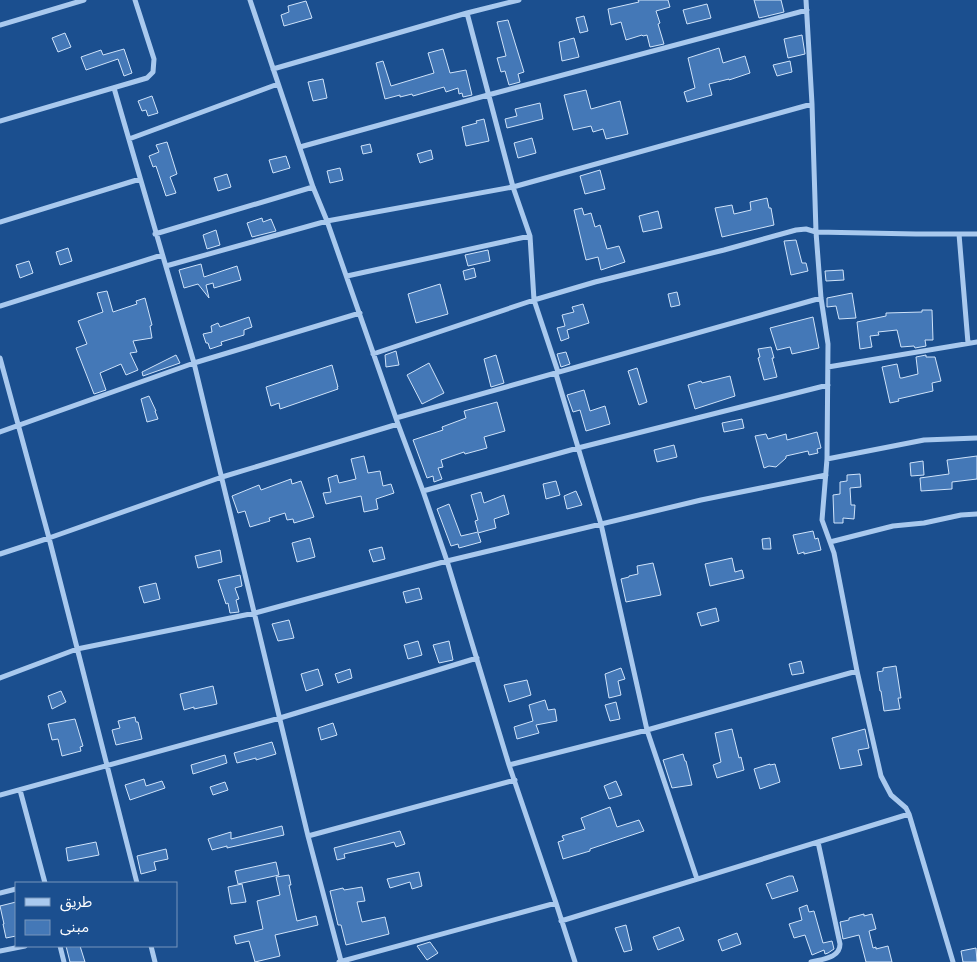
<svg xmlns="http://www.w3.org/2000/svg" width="977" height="962" font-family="Ubuntu,'Noto Sans Arabic',sans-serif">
<rect width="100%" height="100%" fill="#1b4f8f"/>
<path fill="#4478b7" stroke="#cfe3fa" d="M638,0H668L670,7L656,11L660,23L658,24L664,44L650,47L647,35L643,36L642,35L626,40L621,22L611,25L608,9L639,2Z
M754,0H781L784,12L759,18Z
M306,1L312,18L284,26L281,15L289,12L288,6Z
M707,4L711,18L687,24L683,10Z
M584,16L588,31L580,33L576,18Z
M508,20L524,72L518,74L520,82L509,85L505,71L501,72L497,58L506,56L497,22Z
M65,33L71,47L58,52L52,38Z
M802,35L805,54L788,58L784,39Z
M574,38L579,57L562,61L559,42Z
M719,48L723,63L745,56L750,73L729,80V79L709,84L712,95L687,102L684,92L695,88L688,58Z
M124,49L132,73L124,76L118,59L86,70L81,57L101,50L103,55Z
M443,49L450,73L466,70L472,95L463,97L462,93L459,94L458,88L446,92L444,87L413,96L412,94L400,97V95L385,99L376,63L383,61L391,86L434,73L428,53Z
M790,61L792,72L777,76L773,65Z
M323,79L327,98L313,101L308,82Z
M586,90L591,109L620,101L628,134L606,139L603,129L593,132L591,126L573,130L564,95Z
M152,96L158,113L148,116L146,110L142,111L138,101Z
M540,103L543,119L507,128L505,119L517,116L515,109Z
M484,119L489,141L466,146L462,127L477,123L476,121Z
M532,138L536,153L518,158L514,143Z
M167,142L177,174L170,177L176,193L166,196L156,166L153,167L149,156L159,152L156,145Z
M370,144L372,152L363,154L361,146Z
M431,150L433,159L420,163L417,154Z
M286,156L290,168L273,173L269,160Z
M340,168L343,180L330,183L327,171Z
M600,170L605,189L585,194L580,176Z
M227,174L231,187L218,191L214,178Z
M767,198L769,208H771L774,225L722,237L715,208L732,205L734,214L751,210L750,202Z
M582,208L584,215L591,213L595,227L600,225L607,249L619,246L625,262L601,270L598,257L586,260L574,210Z
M658,211L662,228L643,232L639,216Z
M262,218L263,222L271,219L276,231L252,237L247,223Z
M216,230L220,245L207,249L203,235Z
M796,240L802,263H806L808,271L791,275L784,241Z
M68,248L72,261L60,265L56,252Z
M488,250L490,261L468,266L465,255Z
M29,261L33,273L20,278L16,265Z
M201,264L204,277L237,266L241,280L214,288L213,283L206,285L209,298L198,284L184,288L179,270Z
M474,268L476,277L465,280L463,271Z
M843,270L844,280L826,281L825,271Z
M440,284L448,314L416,323L408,294Z
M107,291L113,312L137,304L136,301L145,298L152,325L150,326L152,338L133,341L137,352L130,353L138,370L126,375L121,364L100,373L106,390L94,394L76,348L87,344L78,321L103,312L97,293Z
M677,292L680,305L671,307L668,294Z
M852,293L856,318L839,319L836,306L827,307V298Z
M583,304L589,323L567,330L569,338L561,341L557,328L565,326L562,315L574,312L572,307Z
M922,310H932L933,340H925L926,346L915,348L914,346L901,347L897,330L878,332L879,335L870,336L872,347L860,349L857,322L886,316V313L922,312Z
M249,317L252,327L244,330V335L221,342L222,345L210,349L208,343H206L203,334L212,332L211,326L218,323L220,327Z
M813,317L819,348L792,354L790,347L777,350L770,328Z
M771,347L774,358H772L777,377L764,380L758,358L760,357L758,349Z
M396,351L399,365L386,367L385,355Z
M566,352L570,364L561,367L557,354Z
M176,355L180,363L143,376L142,372Z
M496,355L504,383L491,387L484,359Z
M926,355V357H935L941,381L932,383L933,391L898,399L899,401L890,403L882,367L897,364L900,378H902L918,374L916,357Z
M429,363L444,393L422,404L407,375Z
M332,365L338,387H337L338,389L280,409L279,403L271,406L266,387Z
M637,368L647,402L639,405L628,371Z
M730,376L735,396L695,409L688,385L701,381L702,383Z
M584,390L590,411L605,406L610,424L586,431L580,410L573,412L567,395Z
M149,396L156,411H155L158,419L147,422L141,399Z
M497,402L505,431L484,437L487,448L465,454L464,452L441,460L443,467L438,468L442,479L434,482L433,476L427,478L413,440L443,430L442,427L466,418L464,411Z
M742,419L744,428L724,432L722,423Z
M817,432L821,448L817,449L818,453L809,455L808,451L786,456V458L776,467L769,466L764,468L755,436L766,434L768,439L786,434L787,440Z
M674,445L677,457L657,462L654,450Z
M364,456L368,473L380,471L383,486L391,484L394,493L376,499L378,509L364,512L361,496L326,504L323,493L331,492L328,478L337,475L339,483L356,479L351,459Z
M977,456V479L952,482V489L921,491L920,478L949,474L947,460Z
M923,461L924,475L911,476L910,463Z
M860,474L861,487L850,488L851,505H855L854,519L843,518V523H834L833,495L840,494V482L847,481V475Z
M291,479L292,484L301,481L314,517L294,523L293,519L287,520L285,513L269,518L270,521L250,527L245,511L238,513L232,496L259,485L261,490Z
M556,481L560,495L546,499L543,484Z
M576,491L582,505L567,509L564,496Z
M481,492L484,503L504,495L509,514L494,519L496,528L478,533L481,542L459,548L458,544L451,546L437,509L449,504L461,536L478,532L475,521L478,520L471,495Z
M813,531L815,539L818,538L821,550L804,554V552L798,554L793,535Z
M310,538L315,557L297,562L292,543Z
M770,538L771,549H763L762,539Z
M382,547L385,559L373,562L369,550Z
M220,550L222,562L198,568L195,556Z
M732,558L735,572L742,570L744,578L710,586L705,564Z
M653,563L661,595L626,602L621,579L629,577V576L638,574L637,566Z
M240,575L242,586L235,588L239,599L236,600L239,612L230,613L228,603L226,604L218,580Z
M156,583L160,599L144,603L139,587Z
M419,588L422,599L406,603L403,592Z
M716,608L719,621L701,626L697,613Z
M289,620L294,638L278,641L272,624Z
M418,641L422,655L408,659L404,645Z
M449,641L453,660L439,663L433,645Z
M801,661L804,673L792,675L789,664Z
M896,666L901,698H898L900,709L884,711L881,691H880L877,672L883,671V668Z
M621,668L625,679L618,681L621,695L609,698L605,674Z
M318,669L323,685L306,691L301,674Z
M350,669L352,678L338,683L335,674Z
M527,680L531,695L509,702L504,685Z
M213,686L217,704L194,709V707L184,710L180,694Z
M61,691L66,702L52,709L48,696Z
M545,700L548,710L555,709L557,721L536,725L539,733L517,739L514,727L533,721L529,705Z
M616,702L620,719L610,721L605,705Z
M135,717L136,722H138L142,739L116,745L112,730L120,728L118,721Z
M75,719L83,746L80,747L81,751L62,756L58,739L52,740L48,724Z
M333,723L337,735L321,740L318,728Z
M732,729L739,758L741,757L744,770L717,778L713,765L721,762L715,733Z
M865,729L869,748L858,750L862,765L840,769L832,738Z
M272,742L276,754L256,760V758L237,763L234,753Z
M683,754L685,761H686L692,785L672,788L663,760Z
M225,755L227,763L193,774L191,765Z
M770,764V765L775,764L780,782L760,789L754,769Z
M144,779L146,786L162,781L165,788L130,800L125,785Z
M616,781L622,795L609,799L604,786Z
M225,782L228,790L213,795L210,787Z
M610,807L617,827L639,820L644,831L590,849V851L563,859L558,842L564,840L562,836L585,829L581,818Z
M282,826L284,835L227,848V846L212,850L208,839L231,832V839Z
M400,831L405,844L396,847L394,842L387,844L344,854L345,858L337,860L334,848Z
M96,842L99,855L68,861L66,848Z
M166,849L168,859L154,862L156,870L141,874L137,856Z
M276,862L279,875L238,884L235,871Z
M419,872L422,886L412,889L410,882L390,888L387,879Z
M289,875L291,885H289L297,921L316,916L318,925L275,935L280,956L255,962L249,941L236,944L234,936L263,929L257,901L280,895L276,877Z
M789,876H793L798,891L772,899L766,884Z
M242,884L246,902L231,904L228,887Z
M362,887L365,901L357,902L362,922L385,917L389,934L346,945L341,925H338L330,891L343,888L344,890Z
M16,902V936L6,938L3,924H4L0,906Z
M807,905L809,912L814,911L823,943L832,941L834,949L828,953L825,954L824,950L812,955L805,935L794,938L789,924L802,920L799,908Z
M864,914V916L872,914L876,929L869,931L873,948L876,947V949L888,946L892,962H866L859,935L843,939L840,922L849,920V918Z
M626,925L632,950L624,952L615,928Z
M679,927L684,940L658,950L653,937Z
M737,933L741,944L722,951L718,940Z
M430,942L438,953L427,960L417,946Z
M66,946H80L85,962H70Z
M976,948L977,962H963L961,951Z"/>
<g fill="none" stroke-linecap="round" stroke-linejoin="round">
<path stroke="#a9c9ee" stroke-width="5" d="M250,0L313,187L327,221L398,424L423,491L447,561L509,765L556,903L575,962
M806,0L812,104L816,232L916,234H977
M467,13L513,187L530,236L534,300L558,372
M0,25L84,0
M273,69L467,13L519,0
M114,88L194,363L308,836L341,961
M0,121L147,78L153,72L154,59L135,0
M129,139L278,84
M300,147L488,95L807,10
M0,222L140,179
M155,234L313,187
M959,234L968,343
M166,266L327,221L513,187L812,104
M347,276L530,236
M0,306L162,255
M373,354L534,300L595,282L724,250L796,230L806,229L816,232L821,298L828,344L827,459L822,520L834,553L857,671L881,776L891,795L906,808L909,814L953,962
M0,358L49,538L137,883
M828,367L977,342
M556,374L601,524L647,730L697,879
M396,418L821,298
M0,432L194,363L360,313
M827,459L924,440L977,438
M423,491L578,448L828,385
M830,542L893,526L924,523L961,515L977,514
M0,554L49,538L222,477L398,424
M0,678L77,649L255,613L447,561L701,500L826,475
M509,765L647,730L857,671
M20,790L45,883
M0,795L280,718L477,658
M308,836L515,780
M0,893L16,889
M561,921L909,814
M60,946L64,962
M151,946L155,962
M0,951L25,946
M339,962L556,903
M811,962C823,959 840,958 840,944L818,842"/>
</g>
<rect x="15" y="882" width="162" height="65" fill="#1b4f8f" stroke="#7695bc"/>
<rect x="25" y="898" width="25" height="8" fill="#a9c9ee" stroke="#7695bc"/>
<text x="60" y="907" font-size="15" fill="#ffffff">طريق</text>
<rect x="25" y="920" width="25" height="15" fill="#4478b7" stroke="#7695bc"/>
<text x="60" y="932" font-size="15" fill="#ffffff">مبنى</text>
</svg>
